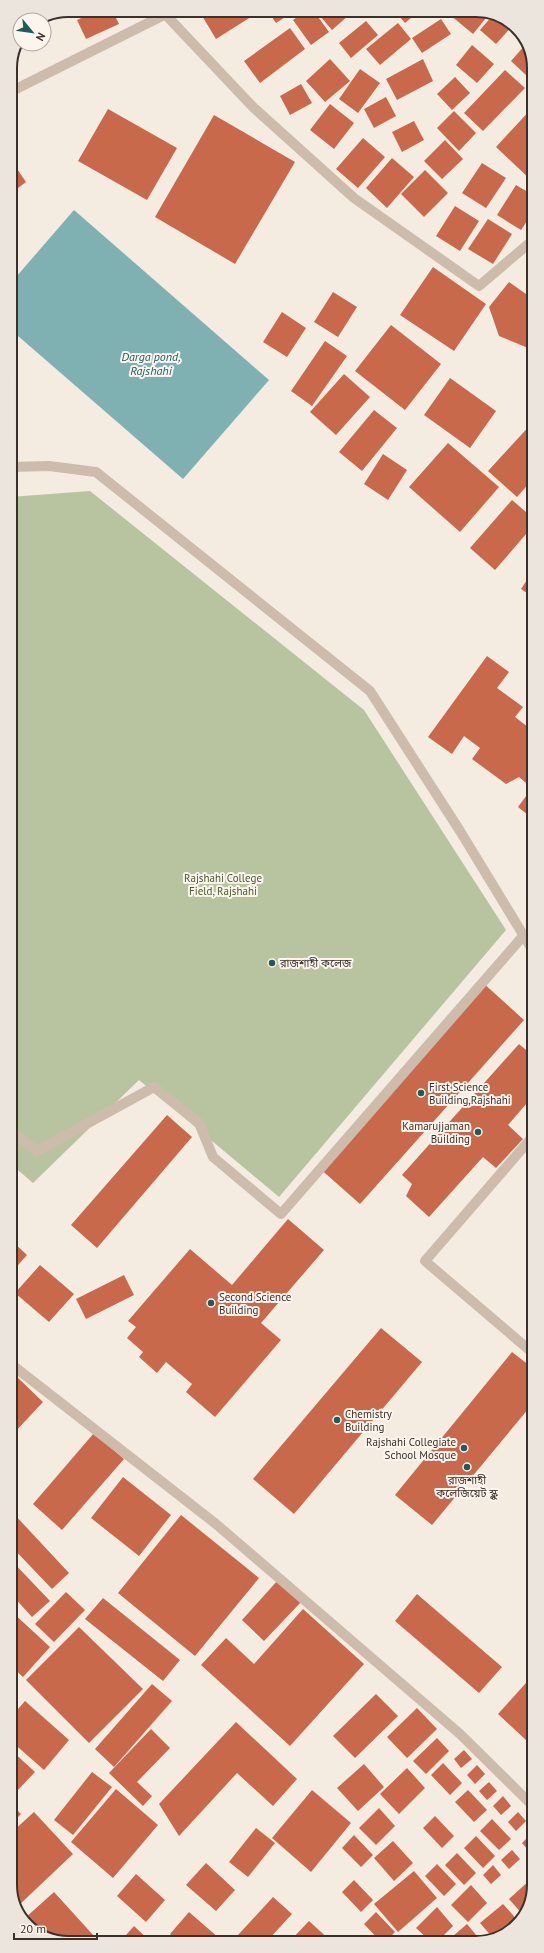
<svg xmlns="http://www.w3.org/2000/svg" width="544" height="1953" font-family="'PT Sans','Noto Sans Bengali',sans-serif">
<rect width="100%" height="100%" fill="#f4ebe1"/>
<path fill="#b8c4a0" d="M90,491L364,710L506,930L279,1197L139,1080L33,1183L11,1164L10,497Z"/>
<path fill="#7fb0b2" d="M74,210L269,380L183,479L10,329V284Z"/>
<path fill="#c8694b" d="M71,10H85L73,15Z
M99,10H112L119,24L86,39L77,20Z
M120,10H144L123,18Z
M207,10H252L254,15L216,39L201,14Z
M267,10H296L276,23Z
M306,10H313L329,32L311,45L293,20Z
M326,10H344L349,15L332,30L320,16Z
M394,10H420L405,23Z
M454,10H478L486,18L473,34L450,15Z
M493,15L514,24L496,44L480,30Z
M441,19L451,34L422,53L412,38Z
M366,21L378,35L351,58L339,43Z
M398,23L411,39L380,65L366,49Z
M290,28L305,49L260,83L244,61Z
M526,44L533,56V71L528,77L511,61Z
M472,45L494,64L477,83L456,65Z
M330,59L350,81L325,102L306,81Z
M423,59L433,81L397,100L386,79Z
M360,69L380,83L358,113L339,99Z
M505,70L525,88L483,131L464,113Z
M455,77L470,93L452,110L437,94Z
M301,84L312,103L290,115L280,96Z
M386,97L396,116L374,128L364,109Z
M330,104L354,123L334,149L310,130Z
M533,107V182L496,147Z
M108,109L177,148L147,200L78,161Z
M454,111L476,133L459,151L437,128Z
M214,115L295,162L235,264L155,217Z
M414,121L424,140L402,152L392,132Z
M363,138L385,157L358,188L336,169Z
M445,140L463,159L442,179L424,161Z
M392,158L414,177L387,208L366,188Z
M13,163L26,182L10,194V166Z
M482,163L506,178L486,208L462,193Z
M425,170L448,193L424,217L401,194Z
M516,185L533,195V212L521,230L497,215Z
M455,206L479,221L460,251L436,236Z
M488,219L512,234L493,264L468,249Z
M433,267L486,304L454,351L400,315Z
M509,282L533,299V350L499,336L489,307Z
M333,292L357,307L338,337L314,322Z
M282,312L306,328L287,357L263,342Z
M391,325L441,364L405,410L355,371Z
M325,341L347,356L312,406L291,391Z
M344,374L370,397L336,435L310,412Z
M450,378L496,411L470,448L424,415Z
M374,410L397,428L362,471L339,452Z
M533,422V479L517,497L488,471Z
M448,443L499,487L460,532L409,487Z
M383,454L407,470L388,500L364,484Z
M512,500L533,518V526L495,570L470,548Z
M533,571V597L521,589Z
M487,656L509,672L497,688L523,707L515,717L533,731V819L518,807L532,788L519,777L506,784L472,759L480,748L464,736L452,754L428,737Z
M482,982L524,1020L360,1204L317,1166Z
M519,1044L532,1055L533,1053V1096L508,1125L523,1139L496,1168L483,1157L429,1217L406,1196L412,1184L402,1175Z
M167,1115L192,1137L97,1248L71,1225Z
M288,1219L324,1250L261,1323L281,1340L215,1417L186,1392L192,1384L166,1362L157,1373L139,1357L143,1352L127,1338L136,1327L128,1321L190,1249L232,1285Z
M11,1240L27,1255L11,1273Z
M40,1265L74,1294L49,1322L15,1293Z
M124,1275L134,1295L86,1319L76,1299Z
M381,1328L422,1362L294,1514L253,1479Z
M512,1352L534,1369V1402L432,1525L395,1495Z
M16,1376L43,1402L14,1433L11,1429V1382Z
M94,1433L124,1459L62,1530L33,1504Z
M123,1477L171,1515L139,1556L91,1518Z
M14,1514L69,1573L52,1589L11,1546V1517Z
M181,1515L259,1578L195,1656L118,1593Z
M11,1560L50,1601L32,1617L11,1594Z
M278,1580L301,1602L264,1641L242,1620Z
M66,1592L85,1610L54,1642L35,1624Z
M417,1594L502,1667L479,1693L395,1621Z
M103,1598L180,1660L163,1681L85,1619Z
M303,1609L364,1664L290,1746L201,1665L226,1638L254,1664Z
M11,1611L50,1647L23,1677L11,1666Z
M79,1627L143,1689L89,1743L26,1680Z
M534,1674V1733L527,1741L498,1714Z
M152,1684L172,1701L114,1767L95,1749Z
M376,1694L398,1716L355,1758L333,1736Z
M25,1701L69,1740L44,1770L11,1741V1717Z
M417,1708L437,1729L407,1758L387,1737Z
M236,1722L297,1779L273,1806L237,1773L179,1836L159,1804Z
M151,1729L170,1748L137,1782L152,1796L143,1806L109,1773Z
M437,1738L449,1751L426,1774L413,1761Z
M11,1750L35,1772L16,1792L11,1788Z
M464,1750L472,1759L461,1768L454,1759Z
M443,1763L462,1783L450,1795L431,1775Z
M364,1764L384,1787L358,1811L337,1788Z
M477,1765L485,1774L475,1784L467,1775Z
M407,1768L425,1788L399,1814L380,1794Z
M92,1772L112,1787L73,1835L54,1820Z
M489,1782L497,1791L487,1800L479,1791Z
M116,1789L158,1825L113,1878L71,1842Z
M312,1790L351,1823L311,1872L272,1838Z
M468,1790L487,1810L474,1822L455,1802Z
M503,1796L511,1806L501,1815L493,1806Z
M11,1804L21,1814L11,1824Z
M379,1808L395,1826L376,1845L359,1828Z
M34,1812L73,1854L17,1907L11,1897V1833Z
M518,1812L526,1821L516,1831L508,1822Z
M435,1816L454,1836L442,1848L423,1828Z
M492,1819L511,1839L499,1850L480,1831Z
M256,1828L275,1843L248,1877L229,1862Z
M532,1833L534,1835V1848L530,1852L522,1843Z
M354,1835L373,1855L361,1867L342,1848Z
M476,1836L495,1856L483,1868L464,1848Z
M393,1841L413,1863L394,1881L374,1858Z
M512,1850L520,1859L509,1869L501,1860Z
M457,1853L476,1873L464,1885L445,1865Z
M206,1863L235,1890L216,1911L186,1885Z
M437,1864L456,1884L444,1896L425,1876Z
M493,1865L501,1875L491,1884L483,1875Z
M414,1871L437,1898L398,1932L374,1904Z
M136,1874L165,1900L146,1922L117,1896Z
M531,1879L534,1885L523,1915L509,1899Z
M354,1880L373,1900L361,1912L342,1892Z
M471,1885L487,1903L468,1922L451,1905Z
M54,1892L94,1936L86,1943H64L30,1929L24,1919Z
M273,1897L292,1914L268,1940L271,1942H246L238,1935Z
M503,1904L520,1923L493,1938L480,1923Z
M437,1907L453,1926L437,1942H431L416,1928Z
M189,1912L219,1938L215,1942L179,1943L170,1934Z
M376,1912L395,1932L385,1942H381L364,1924Z
M309,1921L332,1942H289Z
M467,1924L482,1942H446Z
M134,1926L152,1943H119Z"/>
<g fill="none" stroke-linecap="round" stroke-linejoin="round">
<path stroke="#cdbbac" stroke-width="10" d="M165,14L253,107L354,198L479,286L533,240
M10,92L174,10
M10,467L49,466L96,472L370,691L460,831L533,951
M11,1131L37,1151L154,1087L199,1123L213,1157L281,1214L524,935
M534,1135L425,1261L534,1354
M11,1364L216,1524L460,1734L534,1807"/>
</g>
<g fill="#1f5a5e" stroke="#fbf5ee" stroke-width="1.5">
<circle cx="272" cy="963" r="4"/>
<circle cx="421" cy="1093" r="4"/>
<circle cx="478" cy="1132" r="4"/>
<circle cx="211" cy="1303" r="4"/>
<circle cx="337" cy="1420" r="4"/>
<circle cx="464" cy="1448" r="4"/>
<circle cx="467" cy="1467" r="4"/>
</g>
<g text-anchor="middle" stroke-width="4" stroke-linejoin="round" paint-order="stroke">
<g font-size="11" fill="#4a5a2e" stroke="#fbf5ee">
<text x="223" y="882">Rajshahi College<tspan x="223" dy="13">Field, Rajshahi</tspan></text>
</g>
<g font-size="11" fill="#3b302b" stroke="#fbf5ee" text-anchor="start">
<text x="280" y="967">রাজশাহী কলেজ</text>
<text x="429" y="1091">First Science<tspan x="429" dy="13">Building,Rajshahi</tspan></text>
<text x="470" y="1130" text-anchor="end">Kamarujjaman<tspan x="470" dy="13">Building</tspan></text>
<text x="219" y="1301">Second Science<tspan x="219" dy="13">Building</tspan></text>
<text x="345" y="1418">Chemistry<tspan x="345" dy="13">Building</tspan></text>
<text x="456" y="1446" text-anchor="end">Rajshahi Collegiate<tspan x="456" dy="13">School Mosque</tspan></text>
<text x="467" y="1484" text-anchor="middle">রাজশাহী<tspan x="467" dy="13">কলেজিয়েট স্কুল</tspan></text>
</g>
<g font-size="12" font-style="italic" fill="#1f5a5e" stroke="#fbf5ee">
<text x="151" y="361">Darga pond,<tspan x="151" dy="14">Rajshahi</tspan></text>
</g>
</g>
<path d="M0 0H544V1953H0ZM68 17H476A51 51 0 0 1 527 68V1885A51 51 0 0 1 476 1936H68A51 51 0 0 1 17 1885V68A51 51 0 0 1 68 17Z" fill="#ece5de" fill-rule="evenodd"/>
<path fill="none" stroke="#3b302b" stroke-width="2" d="M68 17H476A51 51 0 0 1 527 68V1885A51 51 0 0 1 476 1936H68A51 51 0 0 1 17 1885V68A51 51 0 0 1 68 17Z"/>
<g transform="translate(32 32) rotate(119)"><circle r="19" fill="#fbf5ee" stroke="#aea6a0"/>
<path d="M0-3L7 15L0 10L-7 15Z" fill="#1f5a5e"/>
<text y="-6" font-size="11" font-weight="bold" text-anchor="middle" fill="#3b302b">N</text>
</g>
<path d="M14 1933v6h83v-6" fill="none" stroke="#3b302b" stroke-width="2"/>
<text x="20" y="1933" font-size="12" fill="#3b302b" stroke="#fbf5ee" stroke-width="3" paint-order="stroke">20 m</text>
</svg>
